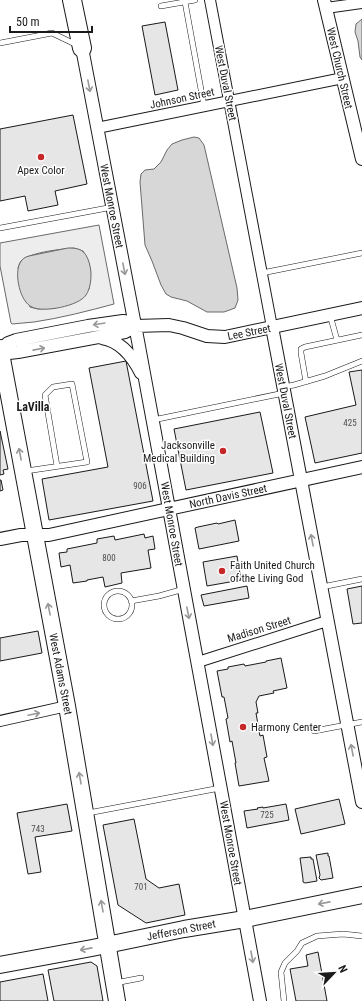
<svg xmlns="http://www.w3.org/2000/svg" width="362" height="1001" font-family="'Roboto Condensed',sans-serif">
<rect width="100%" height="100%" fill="#fff"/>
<path fill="#ededed" stroke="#6a6a6a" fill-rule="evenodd" d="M99,225L114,304C88,311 61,318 34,322C27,323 19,323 12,324L11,323L0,266V243ZM74,248L83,251C91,264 91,274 89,289L56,308L38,309L30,307L18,268C19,265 20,262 22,260C32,252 62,249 74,248Z"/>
<path fill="#d7d7d7" stroke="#6a6a6a" d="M362,19V60L360,57L358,41L355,32L356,24Z
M194,137L199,138L204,145L237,288L238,300L235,308L224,312H207L187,301L171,297L166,294L161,285L152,261L145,245L140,182L141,174L145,170L154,169L161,162L167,150L172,144L182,140Z
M68,248C80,248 85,250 89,262C90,266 91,270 91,274C91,281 90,289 86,295C79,306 43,313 32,307C20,302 14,274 20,263C22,259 25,257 29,256Z"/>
<path fill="#e6e6e6" stroke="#1a1a1a" d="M165,22L178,90L155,95L142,26Z
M73,115L87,184L55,191L58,205L28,211L25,196L0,201V129Z
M126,361L153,501L49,520L42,479L108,467L89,368Z
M362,370V453L315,463L305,417L356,405L349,372Z
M260,412L273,473L186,490L174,429Z
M0,431L8,469L3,470L4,474L0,475Z
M0,480H1L3,490L0,491Z
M235,520L239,541L199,549L195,528L198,527L217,523L218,524Z
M144,534L145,538L153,536L155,549L148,550L151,568L121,573L122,583L105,587L103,577L87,580V581L73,583L70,565L61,567L59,553L67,552V549L97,543V539L114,536L115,540Z
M237,556L241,580L207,586L203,562Z
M247,586L249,598L204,606L201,595Z
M362,586V623L353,624L347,589Z
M38,631L42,653L0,661V638Z
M281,658L287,688L273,691L274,693L259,696L256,702L258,713H256L260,736L263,735L267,757L264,758L269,781L239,786L235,763H236L232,741L230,742L226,719L228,718L224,697H222L217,671L228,669V667L244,664L245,666L266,662V661Z
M339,799L345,824L301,834L295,809Z
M67,804L72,831L35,837L41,872L28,874L17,813Z
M286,804L289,820L247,828L244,811L258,809L257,808L263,807V808Z
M134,819L146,879L159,888L179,884L185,915L146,923L118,905L103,825Z
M328,853V856H329L333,878L321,880L319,878L320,875L316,855Z
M311,857V859H313L317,881L305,883L303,882V879L300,858Z
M318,952L327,1001H296L290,969L308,966L306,955Z
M91,962L97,966L103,1001H54L48,970Z
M43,974L48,1001H0V982Z"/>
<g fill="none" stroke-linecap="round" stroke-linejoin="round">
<g stroke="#1a1a1a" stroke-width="6">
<path id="service" d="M185,2L204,106
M161,6L195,0
M0,43L52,33L77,45
M0,228L113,207
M262,273L362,253
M330,315L337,340
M306,382L301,353V349L305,347L362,335
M284,387L294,385L325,376L362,361
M153,420L284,393
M26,471L87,462L72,384L53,387L45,395L57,466
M322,587L362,579
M104 605a14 14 0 1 1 28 0a14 14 0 1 1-28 0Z
M131,601L159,596L184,589
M314,731L362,722
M88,813L220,788
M115,983L141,978
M284,1001L281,972L285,963L297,951L302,943L317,936L343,934L362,936"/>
</g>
<g stroke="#1a1a1a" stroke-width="12">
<path id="minor" d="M210,0L272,327
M326,8L362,3
M97,128L343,78
M198,662L327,621
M0,721L67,706"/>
</g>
<g stroke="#1a1a1a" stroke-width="14">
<path id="tertiary" d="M324,0L362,159
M82,48L138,341L260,1001
M272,327L362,802
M102,338C121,341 133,357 141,373
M0,351L9,353L18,352L125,332L136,326L169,325L183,328L207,336L225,337L362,308
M0,351L8,343L16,340L88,326L123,321L130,322L136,326
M0,539L21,535H49L362,467"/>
</g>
<g stroke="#1a1a1a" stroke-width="18">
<path id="primary" d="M0,348L67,706L117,1001
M0,965L92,948L184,929L245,919L362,895"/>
</g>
<g stroke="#1a1a1a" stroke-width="20">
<path id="motorway" d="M72,0L82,48"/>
</g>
<use href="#service" stroke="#fff" stroke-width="5"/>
<use href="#minor" stroke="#fff" stroke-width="10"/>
<use href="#tertiary" stroke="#fff" stroke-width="12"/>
<use href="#primary" stroke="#fff" stroke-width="16"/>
<use href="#motorway" stroke="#fff" stroke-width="18"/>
</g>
<defs><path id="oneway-shaft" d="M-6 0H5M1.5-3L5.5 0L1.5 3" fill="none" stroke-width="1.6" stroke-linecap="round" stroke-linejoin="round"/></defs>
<g stroke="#989898">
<use href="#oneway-shaft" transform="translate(89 86) rotate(79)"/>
<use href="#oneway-shaft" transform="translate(124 269) rotate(79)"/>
<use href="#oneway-shaft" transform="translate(99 324) rotate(171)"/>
<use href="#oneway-shaft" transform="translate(39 349) rotate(-11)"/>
<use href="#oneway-shaft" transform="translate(20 454) rotate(-101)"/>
<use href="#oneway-shaft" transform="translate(312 540) rotate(-101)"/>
<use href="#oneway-shaft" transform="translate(49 609) rotate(-101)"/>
<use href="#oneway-shaft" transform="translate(188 613) rotate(79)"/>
<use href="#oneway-shaft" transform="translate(34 714) rotate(-12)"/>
<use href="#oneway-shaft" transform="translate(212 740) rotate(80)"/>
<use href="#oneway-shaft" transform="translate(352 750) rotate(-101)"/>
<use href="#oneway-shaft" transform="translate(80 778) rotate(-100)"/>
<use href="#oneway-shaft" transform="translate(324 903) rotate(169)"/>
<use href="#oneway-shaft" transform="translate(102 906) rotate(-100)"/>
<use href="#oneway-shaft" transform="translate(86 949) rotate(169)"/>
<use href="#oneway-shaft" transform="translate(252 957) rotate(80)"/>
</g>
<g fill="#c62828" stroke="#fff" stroke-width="1.5">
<circle cx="41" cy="157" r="4"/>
<circle cx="223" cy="451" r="4"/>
<circle cx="222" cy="571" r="4"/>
<circle cx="243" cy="727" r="4"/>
</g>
<g text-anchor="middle" stroke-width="3" stroke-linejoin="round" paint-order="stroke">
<g font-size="9" fill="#4d4d4d">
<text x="350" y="426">425</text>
<text x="140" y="489">906</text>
<text x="109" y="561">800</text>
<text x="267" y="818">725</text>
<text x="38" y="832">743</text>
<text x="141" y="890">701</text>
</g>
<g font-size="11" fill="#1a1a1a" stroke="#fff">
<text transform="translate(340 68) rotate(77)" y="4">West Church Street</text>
<text transform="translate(226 83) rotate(79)" y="4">West Duval Street</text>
<text transform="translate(182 98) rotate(-12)" y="4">Johnson Street</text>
<text transform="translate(112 206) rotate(79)" y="4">West Monroe Street</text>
<text transform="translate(249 332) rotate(-11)" y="4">Lee Street</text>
<text transform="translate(286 401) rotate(79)" y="4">West Duval Street</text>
<text transform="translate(228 496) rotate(-12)" y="4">North Davis Street</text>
<text transform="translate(172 524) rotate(80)" y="4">West Monroe Street</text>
<text transform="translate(259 629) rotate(-17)" y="4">Madison Street</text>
<text transform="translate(61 674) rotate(79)" y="4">West Adams Street</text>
<text transform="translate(231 843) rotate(80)" y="4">West Monroe Street</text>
<text transform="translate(181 930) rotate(-11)" y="4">Jefferson Street</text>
</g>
<g font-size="11" fill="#1a1a1a" stroke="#fff" text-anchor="start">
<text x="41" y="174" text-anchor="middle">Apex Color</text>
<text x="215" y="449" text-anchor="end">Jacksonville<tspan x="215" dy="13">Medical Building</tspan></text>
<text x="230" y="569">Faith United Church<tspan x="230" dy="13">of the Living God</tspan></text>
<text x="251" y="731">Harmony Center</text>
</g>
<g font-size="12" font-weight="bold" fill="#1a1a1a" stroke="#fff">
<text x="33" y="411">LaVilla</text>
</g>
</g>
<g transform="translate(334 973) rotate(65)" stroke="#ffffff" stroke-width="3" paint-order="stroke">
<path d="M0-3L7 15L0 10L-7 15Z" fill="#1a1a1a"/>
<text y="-6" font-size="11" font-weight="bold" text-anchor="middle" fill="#1a1a1a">N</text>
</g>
<path d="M10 26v6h82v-6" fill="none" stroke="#1a1a1a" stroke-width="2"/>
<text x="16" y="26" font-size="12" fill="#1a1a1a" stroke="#ffffff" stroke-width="3" paint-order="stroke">50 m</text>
</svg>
